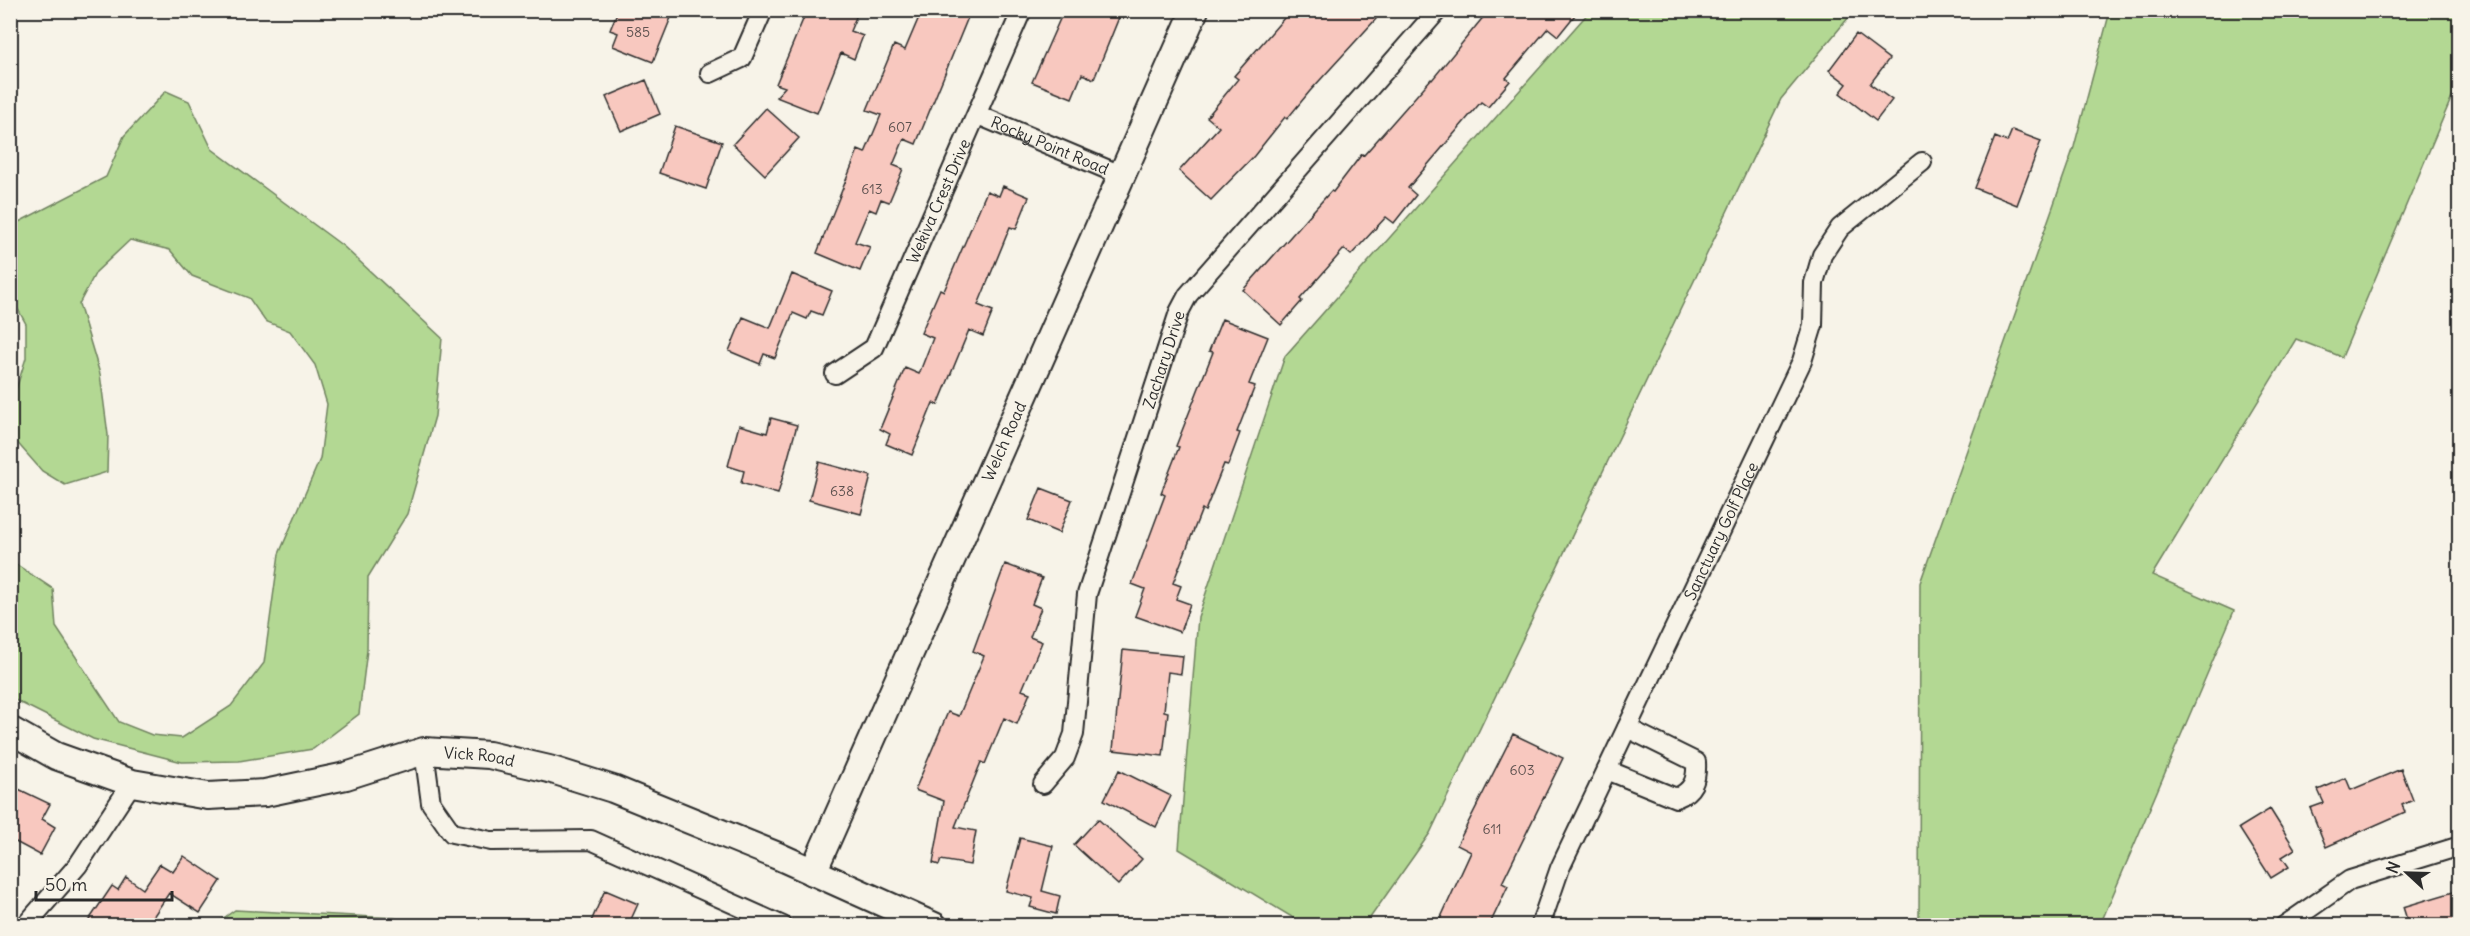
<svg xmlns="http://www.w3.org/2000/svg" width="2470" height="936" font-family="Delius,sans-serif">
<rect width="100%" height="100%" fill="#f7f3e8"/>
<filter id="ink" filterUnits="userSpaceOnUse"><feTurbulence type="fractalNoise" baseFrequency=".0167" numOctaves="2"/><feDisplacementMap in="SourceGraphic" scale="12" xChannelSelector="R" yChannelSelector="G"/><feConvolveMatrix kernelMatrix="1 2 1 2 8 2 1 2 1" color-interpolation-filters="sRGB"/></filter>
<g filter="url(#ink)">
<path fill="#b3d893" stroke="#6f825f" stroke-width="1.5" d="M1590,11H1854L1781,99L1430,833L1365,925H1305L1179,849L1198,617L1285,356Z
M2455,11L2459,12V80L2342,357L2296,339L2152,575L2234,611L2100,925H1919L1920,583L2074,147L2110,11Z
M166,91L189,101L212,149L343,246L442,338L435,416L407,514L368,577L367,650L359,714L313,749L239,761L182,762L93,739L11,698V561L53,589L56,627L119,722L152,735L182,738L231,706L264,663L279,554L320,459L327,404L315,365L290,331L265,321L249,298L192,276L170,250L130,240L96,272L79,304L100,374L108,435L107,472L65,485L42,471L14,439L11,405L26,358V324L14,302L11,300V226L106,177L124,136Z
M235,910L394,918L421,925H214Z"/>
<path fill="#f8c8bf" stroke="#2b2b2b" stroke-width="1.5" d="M618,10H660L672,15L653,62L613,46L618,33L610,30Z
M807,10H859L850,31L863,36L854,59L841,53L817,113L776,97L785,87L776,84Z
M922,10H971L916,144L904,139L893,165L903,169L889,202L881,199L876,212L869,209L855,242L870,247L860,271L817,253L858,150L865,153L881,115L867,110L894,45L905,50Z
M1064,10H1122L1094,79L1082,74L1072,98L1032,82Z
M1291,10H1367L1376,19L1310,91L1287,119L1285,117L1254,156L1211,200L1179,171L1219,127L1207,117L1238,79L1234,76Z
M1489,10H1579L1558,36L1548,28L1506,78L1510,81L1488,107L1481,102L1408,188L1416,195L1394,223L1386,217L1351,255L1344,249L1300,299L1302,301L1281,325L1243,290L1331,191L1333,192L1362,154L1364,155L1431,79L1432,80Z
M1856,34L1889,59L1870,84L1892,100L1876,121L1840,93L1847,84L1829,70Z
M646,80L660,114L621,131L606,97Z
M766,108L799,138L765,175L733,144Z
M675,126L722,142L706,189L659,173Z
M2012,130L2041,141L2017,205L1975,188L1995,137L2007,142Z
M1003,186L1029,197L1016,229L1010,227L978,305L993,311L983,336L969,330L938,405L933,403L912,455L886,444L890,434L880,429L905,368L919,374L933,338L921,333L940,289L944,291L987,191L999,196Z
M792,274L832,291L822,315L811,311L807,319L793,313L775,358L764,354L760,364L729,351L743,317L770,328Z
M1222,319L1268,337L1249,384L1255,386L1237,432L1240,433L1228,465L1224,464L1205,511L1202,509L1173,583L1181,586L1176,599L1190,604L1180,632L1135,616L1145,589L1132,584L1165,495L1161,493L1179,447L1176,446L1213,352L1209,351Z
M771,418L797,425L778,494L741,483L744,471L728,466L739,425L767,433Z
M819,462L871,476L861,514L809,500Z
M1041,488L1072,500L1059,533L1028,520Z
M1005,564L1042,578L1032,604L1041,608L1030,637L1042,642L1022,690L1030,693L1017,724L1004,718L985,764L981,762L955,827L976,831L970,865L941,860L939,865L933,863L944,801L915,790L948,712L959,716L984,656L973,651Z
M1123,650L1183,656L1181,674L1168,672L1164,711L1168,712L1163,756L1113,750Z
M1513,734L1563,758L1502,883L1508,886L1489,926H1437L1471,852L1457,845Z
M2401,769L2413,800L2402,805L2405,812L2326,847L2310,808L2324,803L2318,790L2346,778L2351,790Z
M1119,770L1171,796L1156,827L1104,800Z
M10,785L50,804L42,819L55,827L40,855L10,839Z
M2270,809L2295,849L2282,857L2289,867L2271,878L2239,828Z
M1098,819L1142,859L1118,885L1074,845Z
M1020,838L1053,846L1042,891L1060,896L1056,914L1030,907L1033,898L1006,891Z
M184,856L221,881L200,913L169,893L147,926H85L112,886L118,890L126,877L143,889L160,864L173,872Z
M605,890L638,904L628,926H589Z
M2460,890V926H2409L2403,907Z"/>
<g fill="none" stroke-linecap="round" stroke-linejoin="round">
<g stroke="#2b2b2b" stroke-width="22">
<g id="street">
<path d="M710,73L742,58L763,10"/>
<path id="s1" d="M978,115L1123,176"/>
<path id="s2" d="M835,374L874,348L1022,10"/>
<path d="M424,751L431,803L452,833L491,841L591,840L783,926"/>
<path d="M1607,770L1676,798C1693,791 1697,780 1696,762L1627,728"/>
<path id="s3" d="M1043,784L1065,758L1074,734L1087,594L1179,312L1188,295L1438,10"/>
<path d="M25,926L78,865L132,783"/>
<path id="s4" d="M1540,926L1560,868L1802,361L1813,325L1814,283L1822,255L1840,228L1922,162"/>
<path d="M2284,926L2350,880L2460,846"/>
</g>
</g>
<g stroke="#2b2b2b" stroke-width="30">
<g id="secondary">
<path id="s5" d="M10,730L56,756L132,783L208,796L265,793L346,776L424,751L489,755L549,769L613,789L778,856L934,926"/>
<path id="s6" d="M813,872L1195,10"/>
</g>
</g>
<use href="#street" stroke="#f7f3e8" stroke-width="18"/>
<use href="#secondary" stroke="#f7f3e8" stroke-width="26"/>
</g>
</g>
<g text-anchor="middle" stroke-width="5" stroke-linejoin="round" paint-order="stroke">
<g font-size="14" fill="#5e5250">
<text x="638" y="37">585</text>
<text x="900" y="132">607</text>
<text x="872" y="194">613</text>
<text x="842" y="496">638</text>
<text x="1522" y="775">603</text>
<text x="1492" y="834">611</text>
</g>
<g font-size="16" fill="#2b2b2b" stroke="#f7f3e8">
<text dy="6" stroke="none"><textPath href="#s1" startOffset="78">Rocky Point Road</textPath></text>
<text dy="6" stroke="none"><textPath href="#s2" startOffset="207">Wekiva Crest Drive</textPath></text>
<text dy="6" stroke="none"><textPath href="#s3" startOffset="447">Zachary Drive</textPath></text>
<text dy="6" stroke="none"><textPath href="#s6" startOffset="471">Welch Road</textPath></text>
<text dy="6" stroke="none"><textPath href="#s4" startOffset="435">Sanctuary Golf Place</textPath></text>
<text dy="6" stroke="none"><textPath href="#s5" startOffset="488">Vick Road</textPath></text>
</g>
</g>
<rect width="2470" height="936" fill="none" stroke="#f7f3e8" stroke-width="36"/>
<rect x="18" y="18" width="2434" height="900" fill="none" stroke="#2b2b2b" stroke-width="2" filter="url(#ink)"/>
<g transform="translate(2407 873) rotate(292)" stroke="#f7f3e8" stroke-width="4.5" paint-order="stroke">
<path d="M0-4.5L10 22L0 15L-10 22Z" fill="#2b2b2b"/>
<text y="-9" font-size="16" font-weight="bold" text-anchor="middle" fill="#2b2b2b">N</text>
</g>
<path d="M36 891v9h136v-9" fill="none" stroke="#2b2b2b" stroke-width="3"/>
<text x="45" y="891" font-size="18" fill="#2b2b2b" stroke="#f7f3e8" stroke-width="4.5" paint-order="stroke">50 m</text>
</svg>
